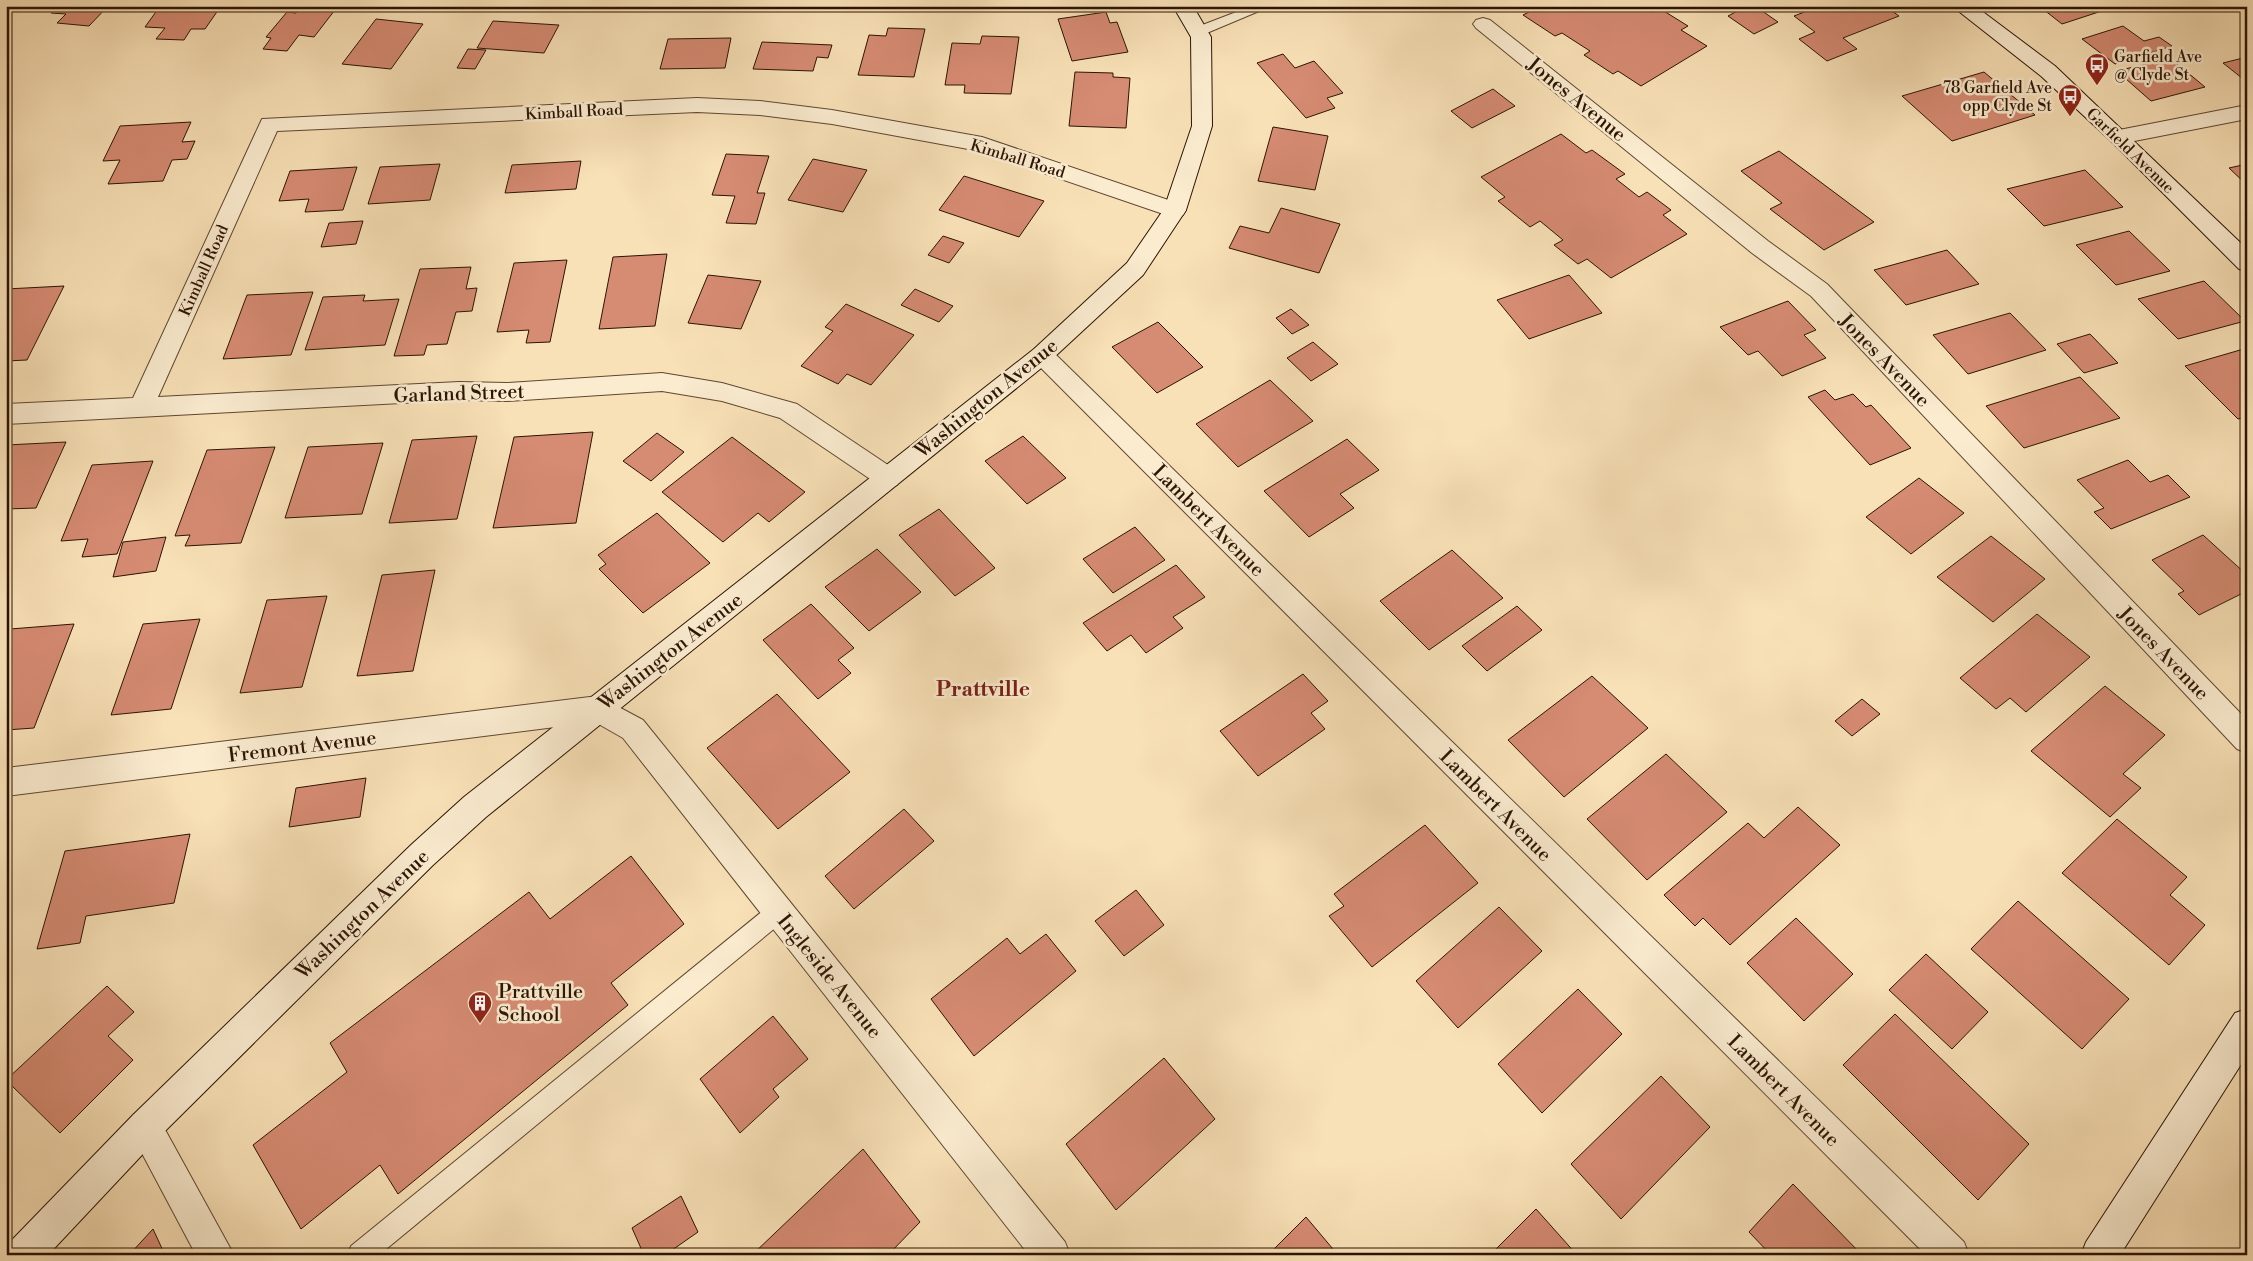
<svg xmlns="http://www.w3.org/2000/svg" width="2253" height="1261" font-family="'Libre Bodoni',serif">
<rect width="100%" height="100%" fill="#f9e1b7"/>
<filter id="stains"><feTurbulence type="fractalNoise" baseFrequency=".004" numOctaves="4"/><feColorMatrix values="0 0 0 0 .2 0 0 0 0 .09 0 0 0 0 .02 0 0 0 .5 -.17"/></filter>
<radialGradient id="worn" r=".72"><stop offset=".6" stop-color="#630" stop-opacity="0"/><stop offset="1" stop-color="#630" stop-opacity=".3"/></radialGradient>
<path fill="#d68b73" stroke="#2b1403" d="M57,6H108L89,26L57,23L66,14L51,13Z
M171,6H221L205,29H191L184,40L156,39L165,28L145,27L158,9L169,10Z
M302,6H338L314,37L299,35L287,51L263,49L271,38L266,37L287,12L296,13Z
M1520,6H1644L1653,12L1659,8L1688,26L1681,30L1707,46L1641,86L1618,71L1613,74L1584,55L1590,51L1562,33L1555,36L1523,15L1529,12Z
M1747,6H1755L1778,22L1754,34L1728,16Z
M1820,6H1885L1899,16L1843,38L1857,49L1827,61L1799,39L1815,32L1794,16Z
M2039,6H2117L2062,24Z
M1106,12L1110,23L1117,22L1128,52L1072,61L1058,19Z
M376,19L423,24L391,69L342,64Z
M493,21L559,25L544,53L477,48Z
M2123,26L2144,41L2159,37L2172,46L2115,64L2082,39Z
M888,28L925,29L914,77L858,75L869,35L886,36Z
M982,36L1019,37L1011,94L964,93L965,85H945L952,43L980,44Z
M731,38L725,68L660,69L668,39Z
M762,42L832,45L828,58L817,57L813,71L753,69Z
M468,49L486,50L475,69L457,68Z
M1283,54L1295,68L1314,61L1343,93L1327,98L1335,108L1306,118L1257,63Z
M2247,57V82L2223,63Z
M2170,58L2205,87L2151,101L2117,71Z
M1075,72L1113,73V77L1130,78L1126,128L1069,126Z
M1984,72L2035,115L1952,141L1902,96Z
M1493,89L1515,106L1472,128L1451,111Z
M191,122L182,142L195,141L187,159L172,160L163,181L108,184L120,160L103,161L120,126Z
M1273,127L1328,136L1315,190L1258,181Z
M1561,134L1586,153L1592,150L1625,174L1616,179L1639,197L1647,192L1671,210L1663,215L1687,234L1611,278L1587,259L1578,264L1554,245L1563,240L1540,221L1530,227L1498,201L1505,197L1481,177Z
M1779,151L1874,222L1824,250L1770,209L1782,203L1741,171Z
M726,154L769,156L757,193H765L756,224L726,223L735,196L712,195Z
M813,159L867,170L843,212L788,200Z
M581,161L576,189L505,193L512,165Z
M440,164L430,200L368,204L380,167Z
M2247,164V185L2229,168Z
M357,167L343,210L305,212L309,199L279,201L290,171Z
M2085,170L2123,207L2044,226L2007,189Z
M964,176L1044,201L1019,237L939,210Z
M1281,208L1340,224L1319,273L1229,248L1240,226L1269,233Z
M363,221L356,244L321,247L329,223Z
M2129,231L2170,271L2116,285L2076,245Z
M943,236L964,243L949,263L928,255Z
M1947,250L1979,284L1906,305L1874,270Z
M667,254L655,326L599,329L613,257Z
M567,260L550,342L526,343L529,330L497,332L514,263Z
M471,267L466,289L477,288L472,311L456,312L447,344L427,345L424,355L394,356L420,269Z
M708,275L761,281L741,329L688,323Z
M1569,275L1602,313L1529,339L1497,300Z
M2204,281L2245,321L2178,339L2138,299Z
M64,286L27,360L6,361V289Z
M915,289L953,306L939,322L901,305Z
M313,292L291,355L223,359L247,295Z
M365,295L363,301L399,299L385,345L305,350L323,297Z
M1788,301L1816,330L1804,335L1826,358L1782,376L1758,351L1748,355L1720,327Z
M846,304L914,335L871,385L847,374L838,384L801,366L833,331L825,327Z
M1291,309L1309,325L1292,334L1276,318Z
M2010,313L2046,350L1968,374L1933,335Z
M1158,322L1203,367L1157,393L1112,347Z
M2090,334L2118,363L2084,373L2057,344Z
M1313,342L1338,364L1311,381L1287,358Z
M2247,348V417L2238,419L2185,366Z
M2080,377L2120,418L2024,448L1986,406Z
M1270,380L1313,421L1238,467L1196,424Z
M1825,390L1835,400L1853,394L1866,407L1871,405L1911,448L1870,465L1808,397Z
M593,432L576,523L493,528L514,437Z
M657,433L684,452L651,481L623,461Z
M477,436L457,519L389,523L412,440Z
M1023,436L1066,478L1027,504L985,461Z
M732,437L805,492L769,522L758,513L723,542L662,492Z
M1347,439L1379,470L1340,494L1354,508L1309,537L1264,491Z
M66,442L36,508L6,509V445Z
M383,443L362,514L285,518L308,447Z
M275,447L241,543L185,546L190,535L175,536L207,450Z
M2128,460L2150,482L2168,475L2190,497L2111,529L2094,512L2104,508L2077,480Z
M153,461L117,554L82,557L88,539L61,541L92,465Z
M1919,478L1964,513L1911,554L1866,517Z
M939,509L995,568L955,596L899,535Z
M657,513L710,563L643,613L599,569L606,564L598,555Z
M1135,527L1165,560L1113,593L1083,559Z
M2203,535L2247,575V591L2199,615L2178,594L2184,591L2152,560Z
M1991,536L2045,579L1993,622L1937,577Z
M166,537L156,571L113,577L123,542Z
M877,549L921,592L869,631L825,587Z
M1452,550L1503,598L1429,650L1380,601Z
M1176,565L1205,597L1173,617L1183,628L1146,653L1131,635L1107,651L1083,623Z
M435,570L413,671L357,676L382,575Z
M327,596L302,687L240,693L267,600Z
M811,604L854,648L838,660L851,673L818,699L763,640Z
M1517,606L1542,630L1487,671L1462,646Z
M2037,614L2090,657L2026,712L2010,698L1996,709L1960,678Z
M200,619L171,709L111,715L143,624Z
M74,624L34,728L6,730V639L10,629Z
M1303,674L1328,701L1311,713L1325,729L1258,776L1220,731Z
M1592,676L1648,728L1564,797L1508,740Z
M2105,686L2165,735L2123,774L2141,788L2110,817L2031,751Z
M777,694L850,772L778,829L707,748Z
M1862,699L1880,714L1852,736L1835,721Z
M1666,754L1727,812L1647,880L1587,819Z
M366,778L360,817L289,827L296,788Z
M1798,807L1840,845L1730,945L1703,918L1695,926L1664,895L1748,823L1764,838Z
M904,809L934,841L854,909L825,876Z
M2117,819L2187,877L2170,895L2205,925L2169,965L2062,873Z
M1425,825L1478,883L1372,967L1329,916L1344,906L1334,894Z
M190,834L174,903L86,916L80,943L37,949L65,851Z
M631,856L684,924L611,983L628,1005L398,1194L380,1165L301,1229L253,1145L347,1072L330,1043L529,892L550,919Z
M1136,890L1164,925L1124,956L1095,921Z
M2018,901L2129,999L2082,1049L1971,949Z
M1499,907L1542,951L1458,1028L1416,981Z
M1796,918L1853,974L1804,1021L1747,963Z
M1046,934L1076,971L974,1056L931,999L1007,938L1020,954Z
M1926,954L1988,1012L1952,1049L1889,990Z
M107,986L134,1012L108,1036L133,1060L60,1133L6,1080Z
M1578,989L1622,1034L1542,1113L1498,1064Z
M1895,1014L2029,1144L1978,1200L1843,1065Z
M773,1016L808,1059L773,1089L779,1097L740,1133L700,1079Z
M1164,1058L1215,1119L1116,1210L1066,1144Z
M1661,1076L1710,1127L1621,1219L1571,1164Z
M863,1149L920,1222L888,1255H752Z
M1793,1184L1862,1255H1771L1749,1232Z
M681,1196L698,1232L665,1255H644L632,1228Z
M1536,1209L1577,1255H1495L1493,1252Z
M1306,1217L1338,1255H1268Z
M153,1229L165,1255H129Z"/>
<g fill="none" stroke-linecap="round" stroke-linejoin="round">
<g stroke="#5e4730" stroke-width="2">
<path id="lane" d="M1252,6H1271L1202,35L1197,36L1190,32L1192,29Z
M778,902L786,905L789,912L786,919L379,1255H348L351,1246L770,905Z"/>
</g>
<g stroke="#5e4730" stroke-width="2">
<path id="street" d="M1483,18L1490,20L1768,241L1827,284L2247,720V753L2237,749L1811,296L1752,253L1476,28L1473,24L1476,20Z
M697,98L760,101L832,110L982,137L1183,205L1186,210L1183,215L1175,218L979,151L832,124L760,115L697,112L277,131L158,397L459,382L507,383L662,373L722,383L797,404L897,471L901,478L897,485L888,488L879,485L780,418L722,401L662,391L507,401L459,400L6,424V404L133,398L262,119Z
M2247,105V119L2119,144L2112,142L2108,137L2112,132L2119,130Z
M1042,346L1050,349L1964,1242L1969,1255H1926L1034,361L1030,355L1034,349Z
M598,696L643,720L1065,1242L1070,1255H1029L623,738L595,722L6,796V768Z
M145,1110L157,1115L234,1255H196L128,1127L133,1115Z"/>
</g>
<g stroke="#2b1403" stroke-width="2">
<path id="secondary" d="M1173,6H1193L1211,37L1212,126L1186,210L1143,275L1050,361L486,817L433,865L157,1139L48,1255H6L10,1242L133,1115L411,845L464,797L1034,349L1127,263L1164,209L1192,126L1191,37Z
M1952,6H1975L2055,66L2247,249V271L2239,269L2112,142L2041,76Z
M2247,1009V1055L2120,1255H2081L2086,1242L2235,1013Z"/>
</g>
<use href="#lane" fill="#fbecd0" fill-rule="evenodd"/>
<use href="#street" fill="#fbecd0" fill-rule="evenodd"/>
<use href="#secondary" fill="#fbecd0" fill-rule="evenodd"/>
</g>
<defs>
<g id="bus-pin" transform="scale(1.25)"><path d="M0 17L-7.5 6A9.5 9.5 0 1 1 7.5 6Z" fill="#8f2418" stroke="#fbecd0"/><path d="M-5-6H5V4H4V6H2V4H-2V6H-4V4H-5ZM-3.5-4V0h7V-4ZM-3.5 1.2v1.5H-2V1.2ZM2 1.2v1.5H3.5V1.2Z" fill="#fff"/></g>
<g id="building-pin" transform="scale(1.25)"><path d="M0 17L-7.5 6A9.5 9.5 0 1 1 7.5 6Z" fill="#8f2418" stroke="#fbecd0"/><path d="M-4-6H4V6H1V3H-1V6H-4ZM-2.5-4.3h1.7v1.8h-1.7ZM.8-4.3h1.7v1.8H.8ZM-2.5-1h1.7V.8h-1.7ZM.8-1h1.7V.8H.8Z" fill="#fff"/></g>
</defs>
<g fill-rule="evenodd">
<use href="#bus-pin" x="2097" y="65"/>
<use href="#bus-pin" x="2070" y="96"/>
<use href="#building-pin" x="480" y="1003"/>
</g>
<g text-anchor="middle" stroke-width="5" stroke-linejoin="round" paint-order="stroke">
<g font-size="16" fill="#2b1403" stroke="#fbecd0" text-anchor="start">
<text x="2114" y="62">Garfield Ave<tspan x="2114" dy="18">@ Clyde St</tspan></text>
<text x="2052" y="93" text-anchor="end">78 Garfield Ave<tspan x="2052" dy="18">opp Clyde St</tspan></text>
</g>
<g font-size="16" fill="#2b1403" stroke="#fbecd0">
<text transform="translate(574 111) rotate(-3)" y="6">Kimball Road</text>
<text transform="translate(2131 150) rotate(44)" y="6">Garfield Avenue</text>
<text transform="translate(1018 158) rotate(17)" y="6">Kimball Road</text>
<text transform="translate(203 270) rotate(-66)" y="6">Kimball Road</text>
</g>
<g font-size="20" fill="#2b1403" stroke="#fbecd0">
<text transform="translate(1577 99) rotate(39)" y="7">Jones Avenue</text>
<text transform="translate(1885 360) rotate(46)" y="7">Jones Avenue</text>
<text transform="translate(459 393) rotate(-2)" y="7">Garland Street</text>
<text transform="translate(986 398) rotate(-39)" y="7">Washington Avenue</text>
<text transform="translate(1209 520) rotate(45)" y="7">Lambert Avenue</text>
<text transform="translate(670 651) rotate(-38)" y="7">Washington Avenue</text>
<text transform="translate(2164 653) rotate(46)" y="7">Jones Avenue</text>
<text transform="translate(302 746) rotate(-7)" y="7">Fremont Avenue</text>
<text transform="translate(1496 805) rotate(45)" y="7">Lambert Avenue</text>
<text transform="translate(362 914) rotate(-44)" y="7">Washington Avenue</text>
<text transform="translate(830 976) rotate(51)" y="7">Ingleside Avenue</text>
<text transform="translate(1784 1090) rotate(45)" y="7">Lambert Avenue</text>
</g>
<g font-size="20" fill="#2b1403" stroke="#fbecd0" text-anchor="start">
<text x="498" y="998">Prattville<tspan x="498" dy="23">School</tspan></text>
</g>
<g font-size="21" font-weight="bold" fill="#7a1f14" stroke="#fbecd0">
<text x="983" y="696">Prattville</text>
</g>
</g>
<rect width="2253" height="1261" fill="none" stroke="#f9e1b7" stroke-width="25"/>
<rect x="8" y="8" width="2238" height="1246" fill="none" stroke="#2b1403" stroke-width="2.5"/>
<rect x="12" y="12" width="2228" height="1236" fill="none" stroke="#2b1403"/>
<rect width="100%" height="100%" filter="url(#stains)"/>
<rect width="100%" height="100%" fill="url(#worn)"/>
</svg>
